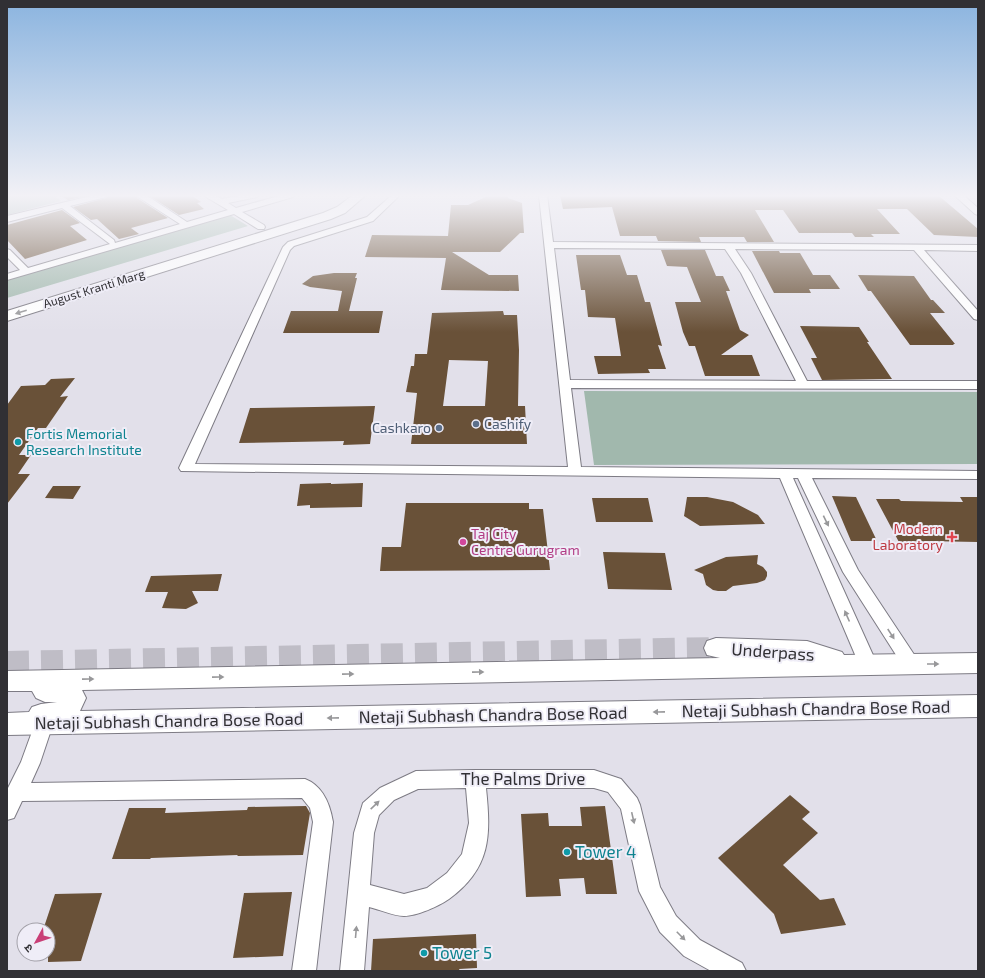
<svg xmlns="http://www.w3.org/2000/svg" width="985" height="978" font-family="'Exo 2','Noto Sans Devanagari',sans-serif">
<rect width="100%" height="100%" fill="#e2e0ea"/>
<path fill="#a1b8ad" d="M7,195H53L61,201L7,215Z
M230,215L248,226L7,298V280Z
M584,391L978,392V464L594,465Z"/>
<path fill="#695138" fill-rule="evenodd" d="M60,195H90L68,200Z
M108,195H136L137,198L168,218L131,228L139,234L119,239L97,219L91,220L73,207L106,198Z
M148,195H191L201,202L197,203L204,209L179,215Z
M490,195H507L508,198L522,203L524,233H520L500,252H452L489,275H518L519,291L441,290L446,258L365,257L372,235L448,236L451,205H468Z
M560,195H938L978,229V237L934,235L907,209H877L900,234H871L874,237H855L852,233H799L783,210H755L774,242H747L744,237H699L701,242L658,241L656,236H620L612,207L563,209Z
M62,210L80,223L70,226L87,240L25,259L7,240V225Z
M661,250H705L716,276H723L730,291H726L740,330L749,335L721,355H752L760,376H705L695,346H689L683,332L675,302H701L687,267L667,266Z
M752,251H779L780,253H800L813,275H830L840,289H809L811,293H774Z
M576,255H620L627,275H637L645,302H650L662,346L658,345L666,369H648L650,373L598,374L594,356H621L615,318L588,317L585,290H581Z
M334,273H357L355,278H357L349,311H383L379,333H283L291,311H338L342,291L310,287L302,284L313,276Z
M858,275L914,276L931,300H933L945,313H930L955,344H953L954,345H910L871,291H868Z
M503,311L504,315H517L519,350L518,406H525L527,444H411L417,393L406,392L411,366H414L415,354H427L432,313ZM449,360L488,361L485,406H443Z
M800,326L859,327L869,342H867L892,379L822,380L811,358H817Z
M75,378L60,397L68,396L46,428H38L19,455H31L18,474H30L7,504V405L21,386L45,385L51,379Z
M375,406L370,444L343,445L344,441L239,443L250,408Z
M331,483V484L363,483L362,507L310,508V505L297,506L300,484Z
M53,486H81L73,499L45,498Z
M832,496L856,497L877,541H851Z
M687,497H707L733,502L758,515L765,524L700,526L684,516Z
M960,497H978V542L924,541L925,544H900L876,499H899L901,501L963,502Z
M592,498H648L653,522H596Z
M406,503H529V509H543L550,570L380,571L382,547H401Z
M603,552L665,553L672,590L608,589Z
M758,555L757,564L763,567L767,572V576L765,580L757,583L733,586L726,591H718L713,590L706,585L703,574L694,570L726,557Z
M222,574L218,591H192L198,603L186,609L162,608L168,592H145L151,576Z
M790,795L810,812L802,819L818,833L783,865L820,900L834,898L846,925L781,934L774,914L718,858Z
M306,806L310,813L303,855L237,856L238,855L151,858L150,859H112L129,808H166L165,813L247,810L248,807Z
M605,806L617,894H586L584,878L559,879L561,896L526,897L521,814L548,813L549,826H582L580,807Z
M292,892L283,956L233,958L244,893Z
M102,893L81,961L48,962V930H43L55,894Z
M476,934L477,968L459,969L460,971H371L373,939Z"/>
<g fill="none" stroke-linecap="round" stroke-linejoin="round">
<path stroke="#bfbdc6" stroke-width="22" stroke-dasharray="22 12" stroke-linecap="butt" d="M7,662L716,648"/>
<g stroke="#7d7b84" stroke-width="2">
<path id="minor" d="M95,195H107L106,197L70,206L114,240L115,243L180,224L138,197L137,195H146L187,222L228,210L206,197L205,195H214L222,199L244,195H258L257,197L228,203L236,208L282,195H294L293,197L242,212L264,225L265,227L264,229H258L234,214L7,280V274L20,270L7,257V249L10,250L28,268L110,244L62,208L7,222V216Z
M392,195H400L373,221L294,246L290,250L195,464L568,467L539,195H547L553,242L978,245V251L924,250L978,311V320L974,319L914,250L735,249L751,273L807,381H978V389L571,388L581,467L978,471V479L812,478L858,570L917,659L920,664L917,669L911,671L905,669L843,572L798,478H793L877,664L874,669L868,671L862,669L859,664L780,478L181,471L179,468L283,247L288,242L367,217ZM554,248L725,249L741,273L796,381L570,380Z
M954,195H963L978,208V215L975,214Z
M44,716L51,718L53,724L40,763L31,783L305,779C323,786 330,804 333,822L316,971H292L313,822L310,808L302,798L22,801L14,818L7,820V790L21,762L37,718Z
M475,770H594L621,779L637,798L640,805L660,887L676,916L700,940L742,963L746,971H711L684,956L660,932L639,891L621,809L608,792L594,788H486C491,836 491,868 449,899C439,906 417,916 404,916C394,916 378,909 369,907L364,971H340L354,833L363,803L380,788L416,771ZM466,788L469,823L462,854L447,873L427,888L404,894L370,885L374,833L379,815L394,800L418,789Z"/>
</g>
<g stroke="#7d7b84" stroke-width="2">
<path id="secondary" d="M353,195H366L345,213L331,219L7,321V311L323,213L337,207Z
M716,638L807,641L842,652L844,655L978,653V673L82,690L86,698L80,711L978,695V717L7,735V713L29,712L32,707L41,704L57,702H45L36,698L32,691H7V671L720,658L707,655L704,648L707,641Z"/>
</g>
<use href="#minor" fill="#fff" fill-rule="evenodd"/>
<use href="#secondary" fill="#fff" fill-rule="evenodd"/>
</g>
<defs><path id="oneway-solid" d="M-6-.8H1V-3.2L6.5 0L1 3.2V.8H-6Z"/></defs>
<g fill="#98989a">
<use href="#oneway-solid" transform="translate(21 312) rotate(163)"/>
<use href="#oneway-solid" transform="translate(826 521) rotate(64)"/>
<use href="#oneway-solid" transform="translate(847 616) rotate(-114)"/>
<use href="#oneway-solid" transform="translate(891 634) rotate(57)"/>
<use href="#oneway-solid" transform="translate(933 664)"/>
<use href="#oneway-solid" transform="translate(478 672) rotate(-1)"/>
<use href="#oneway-solid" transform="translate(348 674) rotate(-1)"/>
<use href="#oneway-solid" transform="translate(218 677) rotate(-1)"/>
<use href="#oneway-solid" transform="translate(88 679) rotate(-1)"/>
<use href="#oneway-solid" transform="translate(659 712) rotate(179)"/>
<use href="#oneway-solid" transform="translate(333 718) rotate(179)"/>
<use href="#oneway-solid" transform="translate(375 805) rotate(-44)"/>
<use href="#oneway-solid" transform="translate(633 818) rotate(77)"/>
<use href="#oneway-solid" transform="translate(356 932) rotate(-85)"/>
<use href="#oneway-solid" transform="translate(681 936) rotate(45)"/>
</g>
<linearGradient id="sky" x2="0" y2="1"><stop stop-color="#8bb4df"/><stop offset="0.59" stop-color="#f2f1f6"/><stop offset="1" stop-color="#f2f1f6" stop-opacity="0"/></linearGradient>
<rect width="985" height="332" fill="url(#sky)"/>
<g fill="#5c6f8a" stroke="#efedf7" stroke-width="1.5">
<circle cx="476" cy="424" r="4"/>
<circle cx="439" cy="428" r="4"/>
</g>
<g fill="#0f9aa8" stroke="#efedf7" stroke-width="1.5">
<circle cx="18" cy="442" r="4"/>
<circle cx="567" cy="852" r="4"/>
<circle cx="424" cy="953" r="4"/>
</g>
<path fill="#e0444e" stroke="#efedf7" stroke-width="1.5" d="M950 531h4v4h4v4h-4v4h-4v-4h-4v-4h4z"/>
<circle fill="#d1479c" stroke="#efedf7" stroke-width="1.5" cx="463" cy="542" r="4"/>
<g text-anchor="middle" stroke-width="4" stroke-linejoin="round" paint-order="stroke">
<g font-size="12" fill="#313034" stroke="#efedf7">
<text transform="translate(94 289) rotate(-17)" y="4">August Kranti Marg</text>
</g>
<g font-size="14" fill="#4e5e75" stroke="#efedf7" text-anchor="start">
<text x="484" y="429">Cashify</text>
<text x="431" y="433" text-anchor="end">Cashkaro</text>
</g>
<g font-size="14" fill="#0d838f" stroke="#efedf7" text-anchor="start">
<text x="26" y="439">Fortis Memorial<tspan x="26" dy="16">Research Institute</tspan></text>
</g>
<g font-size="14" fill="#be3a42" stroke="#efedf7" text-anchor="end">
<text x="943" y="534">Modern<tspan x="943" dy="16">Laboratory</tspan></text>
</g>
<g font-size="14" fill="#b23c85" stroke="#efedf7" text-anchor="start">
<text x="471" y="539">Taj City<tspan x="471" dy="16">Centre Gurugram</tspan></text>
</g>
<g font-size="17" fill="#313034" stroke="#efedf7">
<text transform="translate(773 652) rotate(4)" y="6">Underpass</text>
<text transform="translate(816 709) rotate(-1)" y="6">Netaji Subhash Chandra Bose Road</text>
<text transform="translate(493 715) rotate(-1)" y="6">Netaji Subhash Chandra Bose Road</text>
<text transform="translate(169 721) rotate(-1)" y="6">Netaji Subhash Chandra Bose Road</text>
<text x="523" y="785">The Palms Drive</text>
</g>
<g font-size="17" fill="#0d838f" stroke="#efedf7" text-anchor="start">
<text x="575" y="858">Tower 4</text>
<text x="432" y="959">Tower 5</text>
</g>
</g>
<rect width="985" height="978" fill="none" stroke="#313034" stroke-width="16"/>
<g transform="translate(36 942) rotate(230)"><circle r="19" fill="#efedf7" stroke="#a3a1a9"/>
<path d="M0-3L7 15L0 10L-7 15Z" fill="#c93f77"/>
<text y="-6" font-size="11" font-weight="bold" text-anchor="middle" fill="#313034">उ</text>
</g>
</svg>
